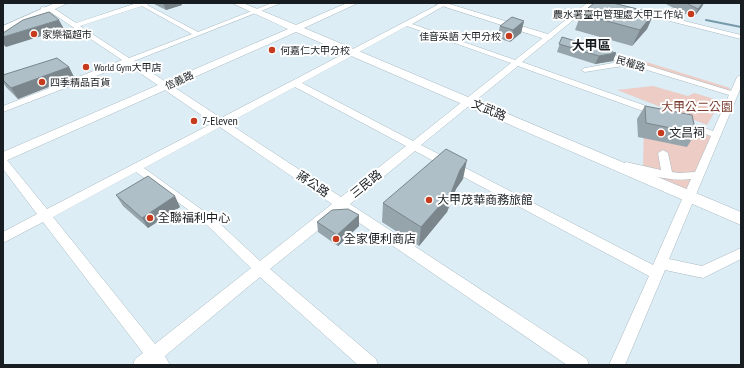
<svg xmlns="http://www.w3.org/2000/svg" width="744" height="368" font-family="'PT Sans Narrow','Noto Sans TC',sans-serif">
<rect width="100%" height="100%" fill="#dcedf5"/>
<path fill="#ecccc4" d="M640,60L730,88L729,91L637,64Z
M653,86L688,96L694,93L721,101L707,125L617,90Z
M644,112L713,137L690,191L643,173Z"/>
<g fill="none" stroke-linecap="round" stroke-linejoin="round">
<path stroke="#769aaa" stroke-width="2" d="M706,20L741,27"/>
<g stroke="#a9bac2" stroke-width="1">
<path id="street" d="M137,3H149L147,5L198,32L272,3H281L134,61L221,118L441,3H449L412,24L515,60L587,3H594L522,62L660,111V115H654L518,66L421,145L653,265L691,179C669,182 648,174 626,170L621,166L626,162L661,170L658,153L663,150L668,153L672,172L679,173L695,172L711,136L675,122L680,119L713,131L729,95L621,62L619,67H616L585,72L581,70L585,68L613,63L615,60L597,55V51H600L731,91L737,77L741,75V87L669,259L702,266L741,248V259L703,278L665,270L625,365H609L649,276L415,151L350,204L587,359L589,365H567L342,211L270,269L376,359L378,365H358L260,277L165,356L170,365H133L135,359L143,353L43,222L3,243V232L37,214L3,169V159L7,160L47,209L213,123L127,64L3,112V106L122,60L49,11L41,9V7L53,8L76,23ZM142,6L192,34L129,58L80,26ZM407,26L511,63L413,141L302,83ZM295,87L406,146L341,197L228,123ZM220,127L332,204L260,261L216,220L144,168ZM136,172L186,208L208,226L251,268L155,344L53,217Z
M640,10L741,35V39L638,13L637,12Z"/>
</g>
<g stroke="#a9bac2" stroke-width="1">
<path id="secondary" d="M232,3H243L296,25L347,3H358L304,28L741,212V225L296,32L3,162V152L288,29Z
M433,3H446L551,35L553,37L548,40L545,39Z"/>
</g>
<g stroke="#a9bac2" stroke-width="1">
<path id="primary" d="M55,3H68L3,33V26Z"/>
</g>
<use href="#street" fill="#fff" fill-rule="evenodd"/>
<use href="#secondary" fill="#fff" fill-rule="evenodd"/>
<use href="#primary" fill="#fff" fill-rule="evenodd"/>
</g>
<path fill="#96a4ab" d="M152,3H181L182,5L166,10Z
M664,3H704L701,8L693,18Z
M654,13L647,29L632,46L575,30L581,14Z
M524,21L521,33L510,42L497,38L500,26Z
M562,37L616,53L613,61L595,64L557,52Z
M69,67L74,77L18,99L6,87L3,82V75Z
M645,106L696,133L687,147L638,137L637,119Z
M463,179L456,189L447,212L419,246L382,222L383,203Z
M116,195L180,207L148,228L123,206Z
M359,215V226L338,246L318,232L317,222Z"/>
<path fill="#7a868b" d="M163,3H181L182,5L166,10Z
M703,3H704L701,8L693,18L698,9Z
M654,13L647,29L632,46L640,30Z
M59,20L64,29L6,47L3,44V37Z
M524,21L521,33L510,42L513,30Z
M616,53L613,61L595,64L599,56Z
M69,67L74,77L18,99L11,88Z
M467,160L463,179L456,189L447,212L419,246L421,227L460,170Z
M175,196L180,207L148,228L142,218Z
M359,215V226L338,246L337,235Z"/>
<path fill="#aebfc7" stroke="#7a868b" d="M594,3H613L654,13L640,30L581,14Z
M686,3H703L698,9Z
M49,12L59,20L3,37V33L23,20Z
M512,17L524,21L513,30L500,26Z
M562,37L616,53L599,56L559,44Z
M57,58L69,67L11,88L3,80V75Z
M645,106L692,115L696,133L646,123Z
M446,149L467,160L460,170L451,193L421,227L383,203Z
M148,176L175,196L142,218L116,195Z
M348,209L359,215L337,235L317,222L332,210Z"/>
<g fill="#c63b1d" stroke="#fff" stroke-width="1.5">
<circle cx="691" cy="14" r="4"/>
<circle cx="34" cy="34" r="4"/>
<circle cx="509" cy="36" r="4"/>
<circle cx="272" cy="50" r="4"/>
<circle cx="86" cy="67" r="4"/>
<circle cx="42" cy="82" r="4"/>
<circle cx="194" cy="121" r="4"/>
<circle cx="661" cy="133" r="4"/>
<circle cx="429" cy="200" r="4"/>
<circle cx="150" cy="218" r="4"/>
<circle cx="336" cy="239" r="4"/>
</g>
<g text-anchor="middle" stroke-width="4" stroke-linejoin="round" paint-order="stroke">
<g font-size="10" fill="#171d20" stroke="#fff" text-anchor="start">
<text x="683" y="18" text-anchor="end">農水署臺中管理處大甲工作站</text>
<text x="42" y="38">家樂福超市</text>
<text x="501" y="40" text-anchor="end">佳音英語 大甲分校</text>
<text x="280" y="54">何嘉仁大甲分校</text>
<text x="94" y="71">World Gym大甲店</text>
<text x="50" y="86">四季精品百貨</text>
</g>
<g font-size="10" fill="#171d20" stroke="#fff">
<text transform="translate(631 63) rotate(17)" y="4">民權路</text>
<text transform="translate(179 80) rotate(-24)" y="4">信義路</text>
</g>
<g font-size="12" fill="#793b2e" stroke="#fff">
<text x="697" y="111">大甲公二公園</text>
</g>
<g font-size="12" fill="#171d20" stroke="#fff">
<text transform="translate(489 110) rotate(23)" y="4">文武路</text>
<text transform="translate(313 184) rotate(34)" y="4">蔣公路</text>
<text transform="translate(366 184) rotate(-39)" y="4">三民路</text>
</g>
<g font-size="12" fill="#171d20" stroke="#fff" text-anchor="start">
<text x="202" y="125">7-Eleven</text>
<text x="669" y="137">文昌祠</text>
<text x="437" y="204">大甲茂華商務旅館</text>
<text x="158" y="222">全聯福利中心</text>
<text x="344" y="243">全家便利商店</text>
</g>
<g font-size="13" font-weight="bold" fill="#171d20" stroke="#fff">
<text x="591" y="50">大甲區</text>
</g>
</g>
<rect width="744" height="368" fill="none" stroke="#171d20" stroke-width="8"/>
</svg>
